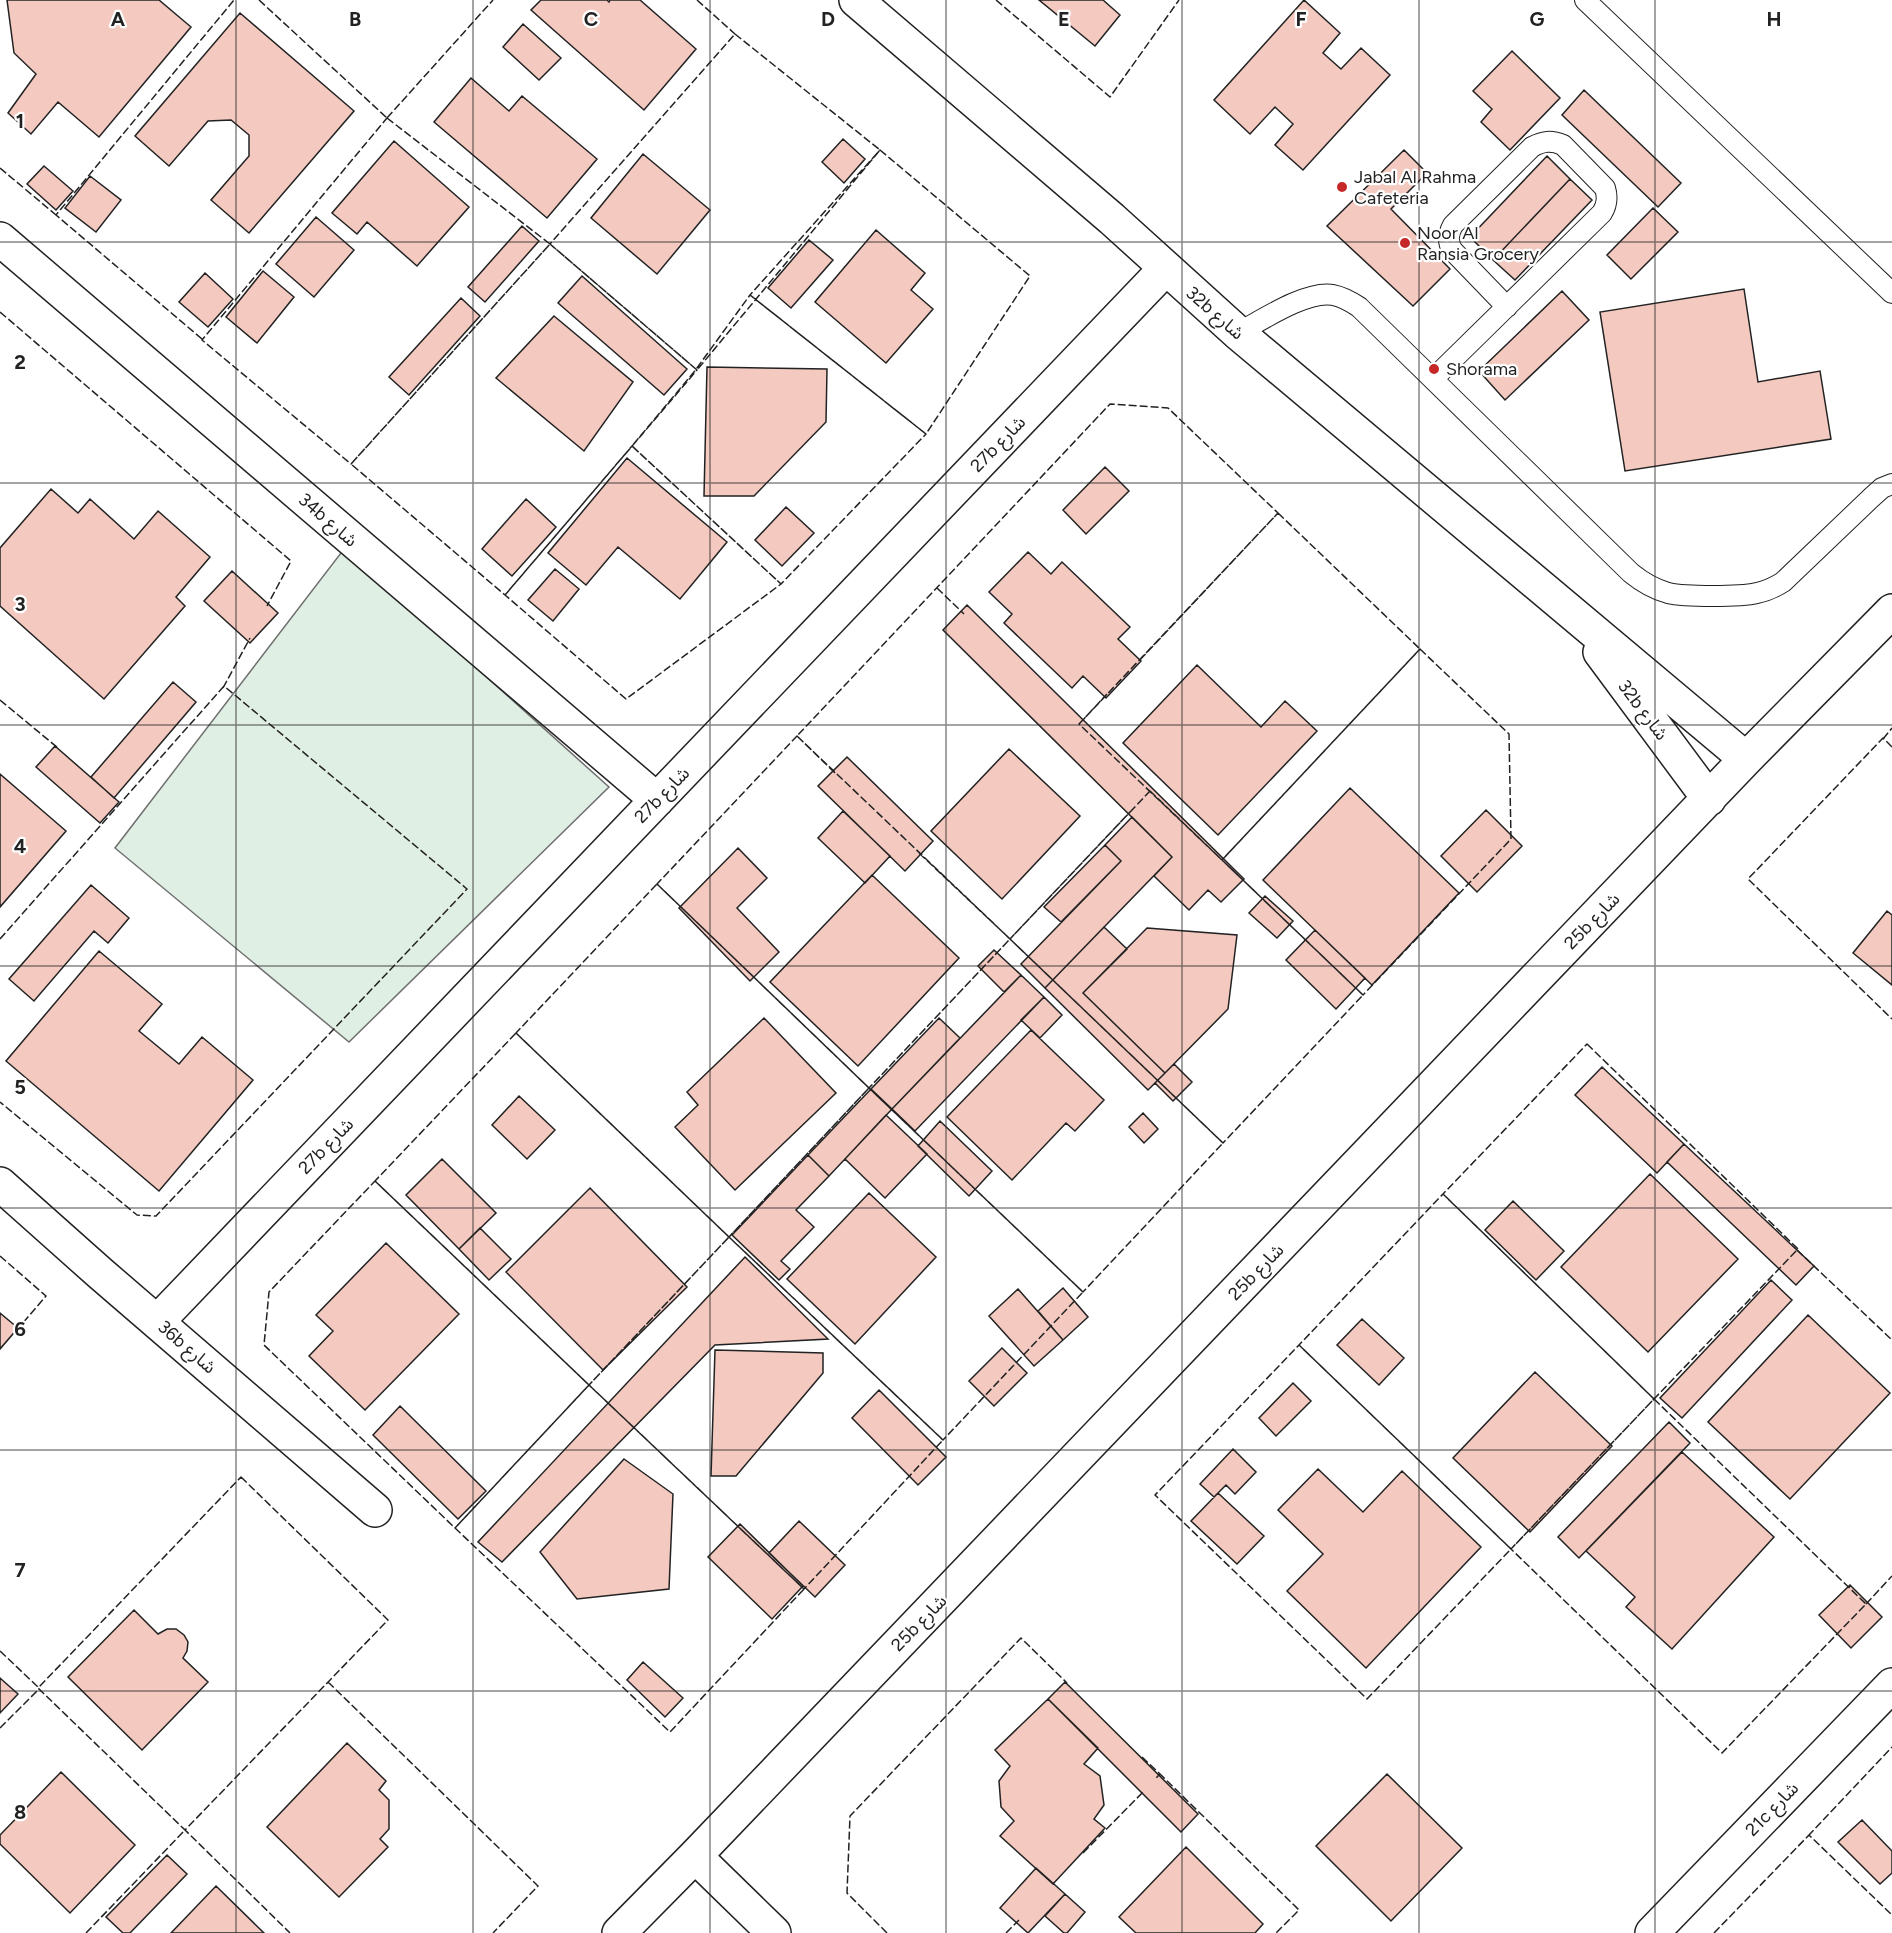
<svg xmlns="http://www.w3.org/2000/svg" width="1892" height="1933" font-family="Figtree,'Noto Sans Arabic',sans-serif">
<rect width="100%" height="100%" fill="#fff"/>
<path fill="#e0efe3" stroke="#6f6f6f" stroke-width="1.5" d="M344,549L609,787L349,1042L115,848Z"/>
<path fill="#f3c9c0" stroke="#222" stroke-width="1.5" d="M7,0H159L191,27L99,137L58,102L31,134L8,113L36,74L14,53Z
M541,0H607L609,2L610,0H640L696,49L644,110L531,10Z
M1039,0H1103L1120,15L1095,46Z
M1304,0L1340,33L1323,53L1341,69L1361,48L1390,75L1303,170L1275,145L1293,124L1275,107L1250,134L1214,100Z
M240,13L354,111L249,233L211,200L249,156V135L231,120L208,121L169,166L135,136Z
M523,24L561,58L539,80L503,47Z
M1512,51L1560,98L1510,150L1481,122L1492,109L1473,91Z
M471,78L509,111L522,96L597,159L547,218L434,122Z
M1584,90L1681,183L1658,207L1562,115Z
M843,139L865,159L844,183L822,162Z
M394,141L469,207L417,266L367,222L357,234L332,213Z
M1404,150L1427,173L1391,209L1450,269L1413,306L1327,226Z
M643,154L710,210L657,274L591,218Z
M1547,156L1570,179L1493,260L1470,237Z
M44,166L73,191L56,210L27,184Z
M90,176L121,200L96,232L65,208Z
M1570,179L1592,200L1515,280L1493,260Z
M1653,208L1678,232L1631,279L1607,255Z
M316,217L354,250L314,297L276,264Z
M522,226L539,241L485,302L468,287Z
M876,230L925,273L911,290L933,309L886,363L815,302Z
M809,240L833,260L791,308L768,288Z
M263,271L294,297L257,343L226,317Z
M205,273L233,299L208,327L179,302Z
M582,276L687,369L664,395L558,303Z
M1744,289L1758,382L1820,371L1831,439L1625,471L1600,312Z
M1562,291L1589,320L1505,400L1479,371Z
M461,298L480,316L409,395L389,377Z
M554,316L633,382L584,451L496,378Z
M707,367L827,369L826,422L754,496H704Z
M627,458L727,542L680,599L618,547L586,585L548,553Z
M1105,467L1129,491L1086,534L1063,510Z
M51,489L78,513L90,499L134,539L158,511L210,557L176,597L185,606L104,699L0,606V548Z
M526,499L556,527L512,576L482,549Z
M786,507L814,533L782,566L755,540Z
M1028,552L1051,574L1062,562L1130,627L1118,639L1141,661L1106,698L1083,676L1072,688L1004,623L1012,614L989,592Z
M555,569L579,589L553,621L528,600Z
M232,571L278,613L250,643L204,601Z
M967,605L1244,879L1221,902L1208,890L1189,910L1154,876L1172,857L943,630Z
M1197,665L1261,727L1285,701L1317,731L1218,835L1123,743Z
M173,682L196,702L114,798L91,777Z
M55,746L119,802L100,823L36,767Z
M1009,749L1080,816L1002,899L931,831Z
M847,757L933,841L905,871L818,786Z
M0,774L66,831L0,907Z
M1350,788L1459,893L1372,985L1263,880Z
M1486,810L1522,846L1477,892L1441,856Z
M843,811L890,856L865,883L818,838Z
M1132,817L1172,857L1045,988L1021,964L1121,861L1105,845Z
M1105,845L1121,861L1061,922L1044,907Z
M738,848L767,878L737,908L779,952L750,981L679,908Z
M872,875L959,958L858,1066L770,982Z
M91,885L129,918L108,943L94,931L34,1001L9,979Z
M1265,896L1293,921L1277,938L1249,913Z
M1887,911L1892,915V985L1853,953Z
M1104,927L1127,949L1083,993L1165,1073L1148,1090L1045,988Z
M1147,928L1237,935L1228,1009L1165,1073L1083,993Z
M1315,930L1365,978L1336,1009L1286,960Z
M994,950L1021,975L1004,992L978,966Z
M99,951L162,1004L139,1031L179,1064L202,1037L253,1080L159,1191L6,1061Z
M1021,975L1044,997L915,1131L892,1109Z
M1044,997L1062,1015L1040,1038L1021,1020Z
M764,1018L836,1093L735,1190L675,1127L698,1105L687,1092Z
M939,1018L960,1038L892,1109L871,1089Z
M1031,1030L1104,1100L1075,1131L1066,1123L1012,1180L947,1117Z
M1174,1064L1192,1082L1173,1101L1155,1083Z
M1602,1067L1684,1144L1657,1173L1575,1095Z
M871,1089L892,1109L829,1176L808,1155Z
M519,1096L555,1130L527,1159L492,1125Z
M1143,1113L1158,1129L1144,1143L1129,1127Z
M886,1115L927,1154L885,1198L845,1159Z
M940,1121L992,1171L969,1196L918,1146Z
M1684,1144L1814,1266L1796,1285L1667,1162Z
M808,1155L829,1176L796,1210L814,1227L781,1261L790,1269L779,1280L732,1235Z
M442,1159L496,1213L459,1249L406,1195Z
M1650,1174L1738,1259L1648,1352L1561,1267Z
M590,1188L687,1287L603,1370L506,1272Z
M869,1193L936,1257L855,1344L787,1279Z
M1513,1201L1564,1251L1536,1280L1485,1230Z
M480,1228L511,1259L489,1280L459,1249Z
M386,1243L459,1314L365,1410L309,1356L333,1331L316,1315Z
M745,1257L828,1339L715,1345L502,1562L478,1542Z
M1771,1280L1792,1300L1682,1418L1660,1398Z
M1063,1288L1088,1317L1063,1340L1038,1311Z
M1018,1289L1063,1340L1034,1366L989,1316Z
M0,1313L18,1328L0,1349Z
M1808,1315L1890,1393L1790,1499L1708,1422Z
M1362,1319L1404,1358L1379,1385L1337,1345Z
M1002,1348L1027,1373L994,1406L969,1381Z
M715,1350L823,1353V1373L736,1476H711Z
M1535,1372L1612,1446L1530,1532L1453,1458Z
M1293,1383L1311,1401L1276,1436L1259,1418Z
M879,1390L946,1457L918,1485L852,1418Z
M400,1406L486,1491L458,1519L373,1435Z
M1669,1422L1690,1443L1579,1558L1558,1537Z
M1233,1449L1256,1472L1235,1494L1226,1485L1214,1497L1200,1484Z
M1682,1452L1774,1537L1672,1649L1626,1607L1635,1597L1586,1551Z
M624,1459L673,1494L669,1589L577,1599L540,1552Z
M1318,1469L1363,1512L1402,1471L1481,1547L1366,1668L1287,1591L1323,1554L1278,1510Z
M1218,1493L1264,1536L1237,1564L1191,1521Z
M799,1521L845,1565L815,1597L769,1553Z
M740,1524L803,1586L772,1619L708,1557Z
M1850,1585L1882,1617L1851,1648L1819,1615Z
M134,1610L158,1634L167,1629H176L184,1635L188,1642L187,1651L183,1658L208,1682L142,1750L68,1677Z
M643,1662L683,1698L665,1717L627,1680Z
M0,1678L18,1694L0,1713Z
M1065,1682L1198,1814L1181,1832L1048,1699Z
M1048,1699L1098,1748L1084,1764L1100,1776L1104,1805L1094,1819L1105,1828L1053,1884L1000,1836L1014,1821L1001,1807L999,1781L1010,1766L995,1750Z
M347,1743L386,1781L379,1790L389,1800V1829L380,1839L388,1847L339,1897L267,1827Z
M61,1772L135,1845L70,1913L0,1844V1835Z
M1387,1774L1462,1848L1391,1921L1316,1846Z
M1862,1820L1892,1851V1873L1880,1884L1838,1842Z
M1186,1847L1263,1924L1255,1933H1136L1119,1917Z
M167,1855L187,1874L130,1933H123L106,1917Z
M1036,1868L1065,1894L1028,1933L1000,1908Z
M216,1886L264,1933H171Z
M1065,1894L1085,1912L1067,1933H1064L1045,1916Z"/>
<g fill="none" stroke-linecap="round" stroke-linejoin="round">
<g stroke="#222" stroke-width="22">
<path id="lane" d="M1585,0L1892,293
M1238,333C1262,320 1307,290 1333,295C1343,297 1350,301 1359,307L1631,573C1642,582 1654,589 1668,593C1685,597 1740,597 1757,593C1767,591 1775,587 1783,582L1872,497L1882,488L1892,484
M1433,379L1602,213C1607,205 1608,198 1605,188L1563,145C1551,140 1543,141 1532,147L1453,225C1448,234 1447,242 1453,251L1507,307"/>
</g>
<g stroke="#222" stroke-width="36">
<path id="street" d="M856,0L1112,219L1238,333L1746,759
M0,239L657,800
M1600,652L1709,799
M0,1184L100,1273L375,1510
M158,1321L1166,268
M695,1856L774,1933
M619,1933L695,1856L1746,759L1892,611
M1652,1933L1892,1685"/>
</g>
<use href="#lane" stroke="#fff" stroke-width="20"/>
<use href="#street" stroke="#fff" stroke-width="33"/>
<path stroke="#222" stroke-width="1.5" stroke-dasharray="8 3" stroke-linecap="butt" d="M259,0L387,118
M697,0L735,34
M996,0L1110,97L1179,0
M735,34L880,150L697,370L550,244Z
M387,118L550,244L351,464L202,340Z
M387,118L493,0
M880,150L1030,276L926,434L750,295Z
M0,168L56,215L58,213
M550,244L697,370L505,595L351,464Z
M750,295L926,434L781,584L632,446L694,372Z
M0,312L291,561L267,606
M202,339L56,215L234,0
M632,446L781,584L626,699L505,595Z
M1278,513L1420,649L1222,860L1079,724Z
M937,588L963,613
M937,588L964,614
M1420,649L1509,734L1511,839L1363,995L1222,860Z
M223,688L250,638
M0,700L58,748
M1080,723L1107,694
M797,736L1010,939L869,1088L657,884Z
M1883,739L1892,728
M1892,747L1883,738L1748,879L1892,1019
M835,773L797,736L1110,404L1168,408L1278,513L1138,662
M1150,791L1363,995L1223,1143L1010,939Z
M919,853L1010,939L1130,812
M657,884L869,1088L729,1237L516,1033Z
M0,939L224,686L467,889L156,1216L137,1215L0,1102
M1010,939L1223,1143L1083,1292L869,1088Z
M516,1033L729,1237L589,1385L375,1181Z
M1587,1044L1798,1249L1654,1399L1443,1194Z
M869,1088L1083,1292L943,1440L729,1237Z
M375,1181L589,1385L455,1528L264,1345L269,1292Z
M1443,1194L1654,1399L1511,1549L1299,1345Z
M729,1237L943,1440L804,1589L589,1385Z
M1797,1250L1892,1340
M0,1256L46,1296L16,1331
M1299,1345L1511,1549L1367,1699L1155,1495Z
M589,1385L804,1589L670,1732L455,1528Z
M1654,1399L1866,1604L1722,1753L1511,1549Z
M241,1477L388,1620L185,1830L38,1688Z
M1866,1604L1892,1576
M0,1651L39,1688
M328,1682L538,1886L493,1933
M0,1728L39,1689
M1142,1757L1160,1774L1156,1778
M1159,1775L1160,1774L1299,1910L1276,1933
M183,1828L290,1933
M1810,1836L1809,1835L1892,1747
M1083,1853L1144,1791
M86,1933L186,1829
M887,1933L847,1893L850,1816L1021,1638L1067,1683
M1006,1933L1019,1920
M1714,1933L1809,1835L1892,1915"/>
</g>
<path fill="none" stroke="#222" stroke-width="1.5" stroke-opacity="0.55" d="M236,0V1933M473,0V1933M710,0V1933M946,0V1933M1182,0V1933M1419,0V1933M1655,0V1933M0,242H1892M0,483H1892M0,725H1892M0,966H1892M0,1208H1892M0,1450H1892M0,1691H1892"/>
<g fill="#c62828" stroke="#fff" stroke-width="2">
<circle cx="1342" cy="187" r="6"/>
<circle cx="1405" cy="243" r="6"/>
<circle cx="1434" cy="369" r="6"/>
</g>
<g text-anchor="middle" stroke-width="4.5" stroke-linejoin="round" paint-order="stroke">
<g font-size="18" fill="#222" stroke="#fff" text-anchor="start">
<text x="1354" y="183">Jabal Al Rahma<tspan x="1354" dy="21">Cafeteria</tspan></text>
<text x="1417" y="239">Noor Al<tspan x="1417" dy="21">Ransia Grocery</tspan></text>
<text x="1446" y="375">Shorama</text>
</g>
<g font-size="18" fill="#222" stroke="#fff">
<text transform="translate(1215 313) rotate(41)" y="6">32b شارع</text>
<text transform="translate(998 444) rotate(-46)" y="6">27b شارع</text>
<text transform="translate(328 520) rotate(41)" y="6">34b شارع</text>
<text transform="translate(1643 710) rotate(53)" y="6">32b شارع</text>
<text transform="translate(662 795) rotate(-46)" y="6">27b شارع</text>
<text transform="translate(1592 921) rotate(-46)" y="6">25b شارع</text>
<text transform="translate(326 1146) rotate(-46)" y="6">27b شارع</text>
<text transform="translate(1256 1272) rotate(-46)" y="6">25b شارع</text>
<text transform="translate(187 1347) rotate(41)" y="6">36b شارع</text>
<text transform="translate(919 1623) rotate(-46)" y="6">25b شارع</text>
<text transform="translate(1772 1809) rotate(-46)" y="6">21c شارع</text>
</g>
</g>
<g font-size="20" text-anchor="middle" font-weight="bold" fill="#222" stroke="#fff" stroke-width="4.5" stroke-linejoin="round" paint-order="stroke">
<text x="118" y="26">A</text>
<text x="355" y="26">B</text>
<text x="591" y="26">C</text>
<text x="828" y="26">D</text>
<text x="1064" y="26">E</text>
<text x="1301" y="26">F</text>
<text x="1537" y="26">G</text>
<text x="1774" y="26">H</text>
<text x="20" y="128">1</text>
<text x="20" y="369">2</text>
<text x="20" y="611">3</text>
<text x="20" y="853">4</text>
<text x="20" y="1094">5</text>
<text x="20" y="1336">6</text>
<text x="20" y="1577">7</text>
<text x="20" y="1819">8</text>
</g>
</svg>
